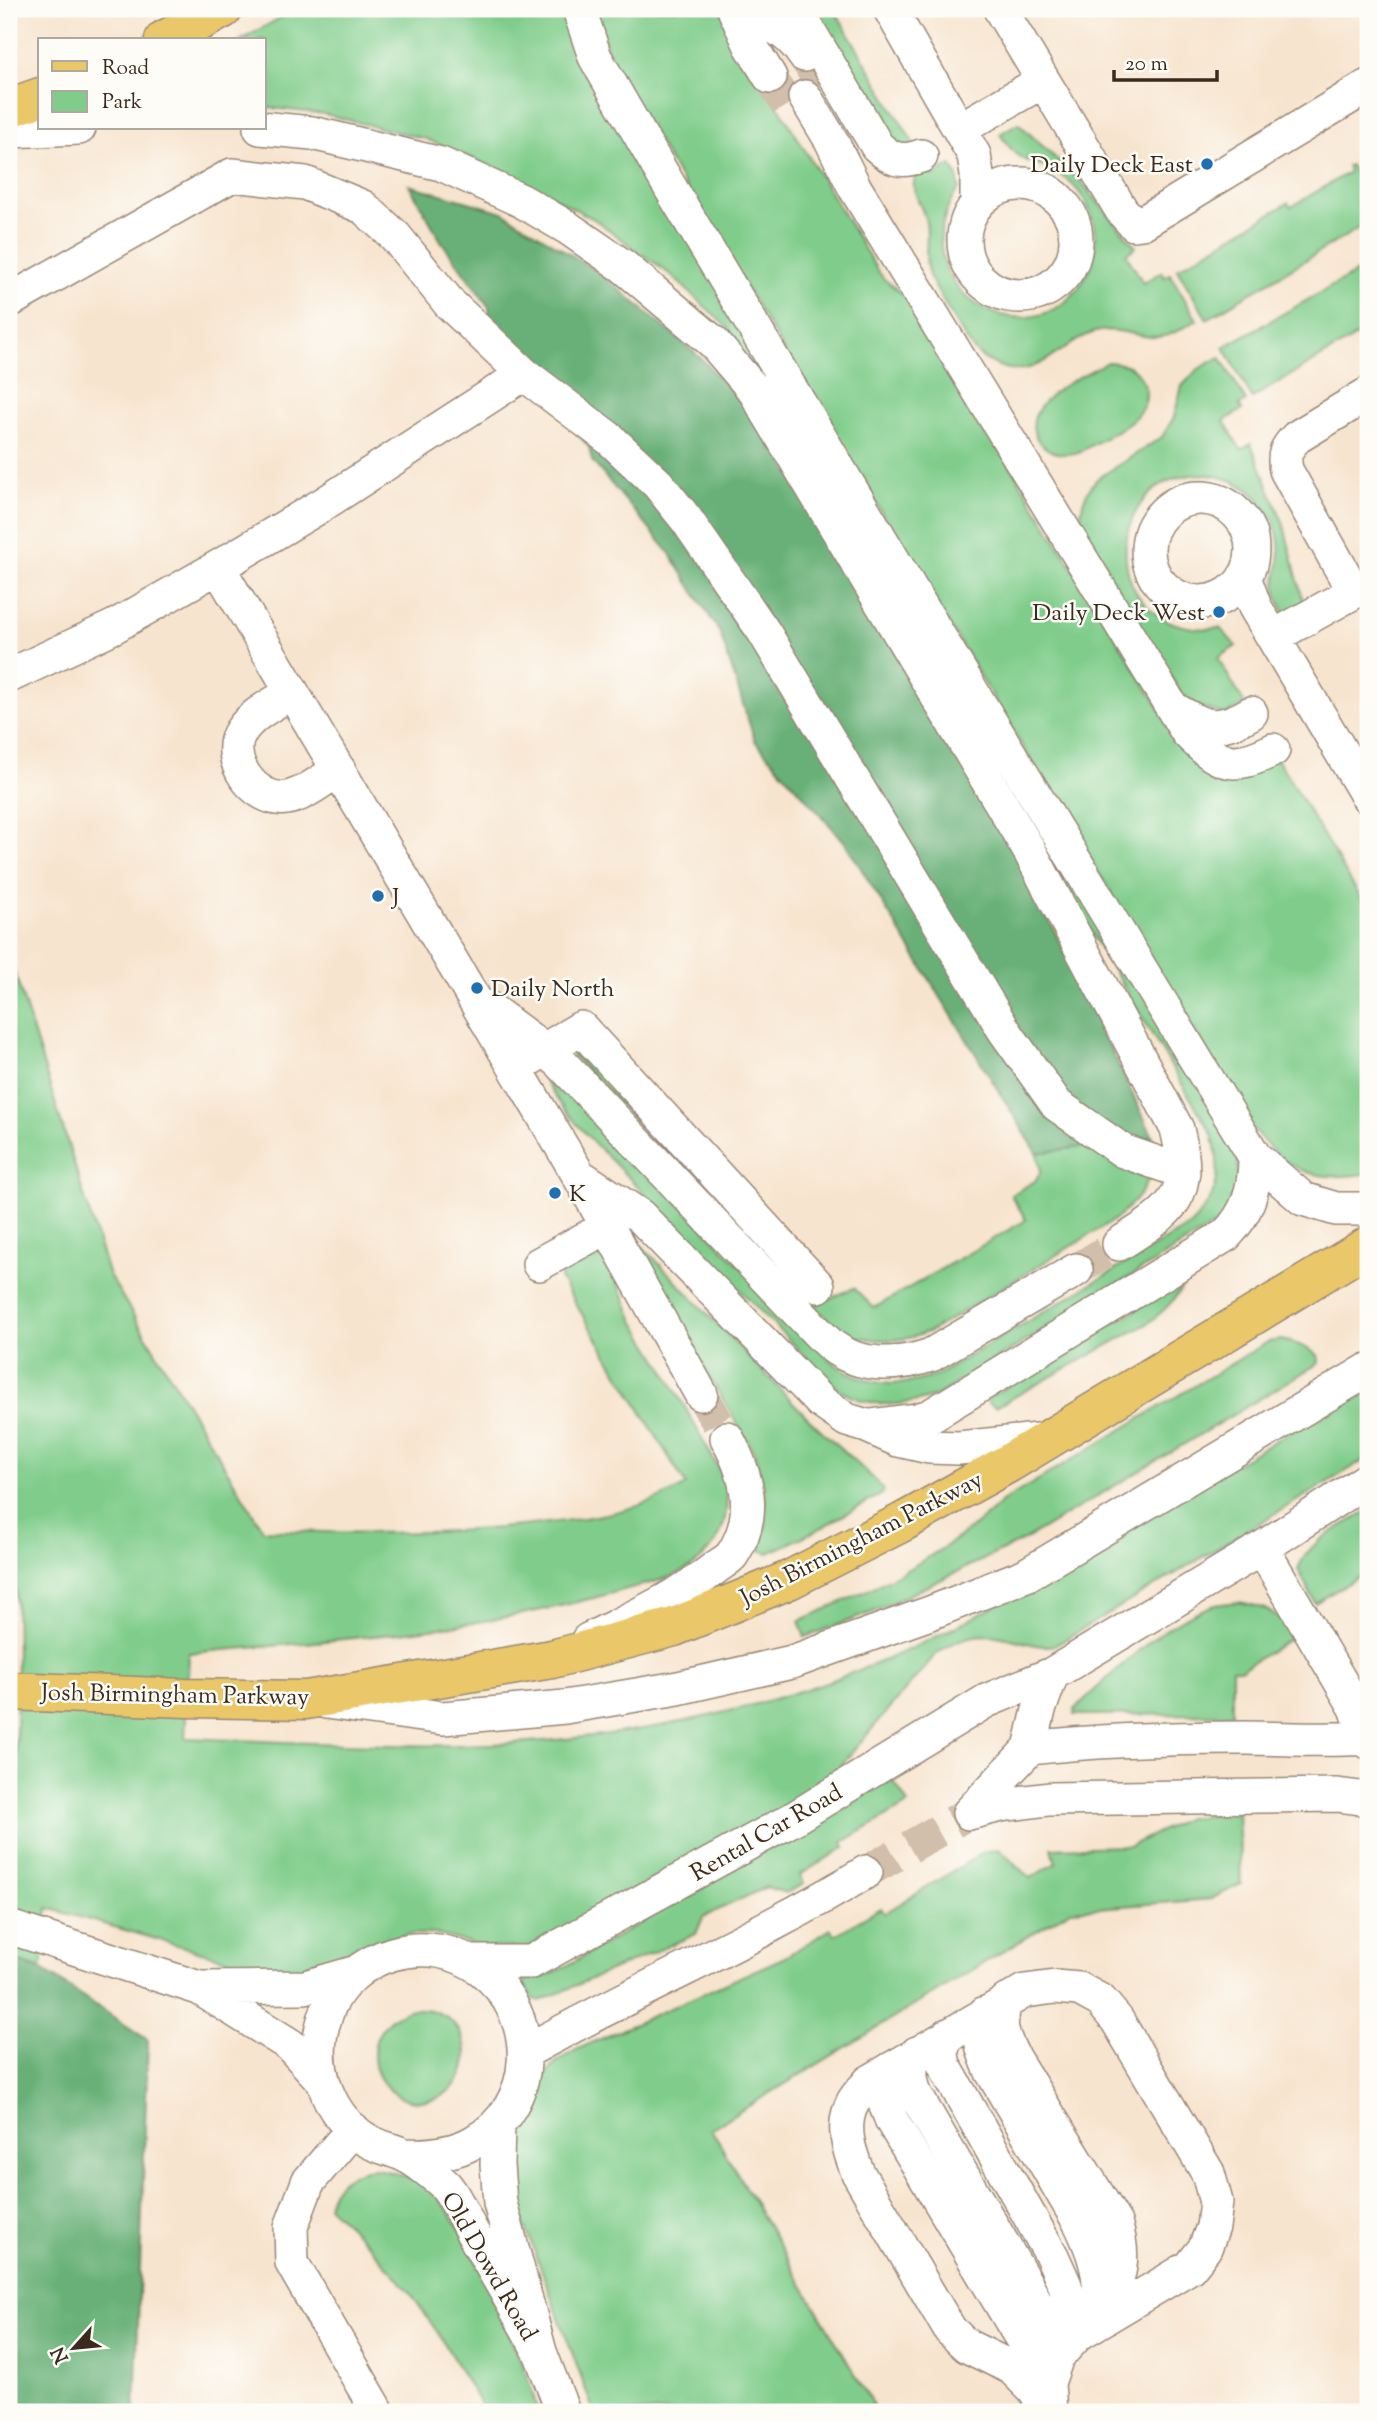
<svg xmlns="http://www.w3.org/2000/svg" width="1377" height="2421" font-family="'Sorts Mill Goudy',serif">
<rect width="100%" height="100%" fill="#fdfcf7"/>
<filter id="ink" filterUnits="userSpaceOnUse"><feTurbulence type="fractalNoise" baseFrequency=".0143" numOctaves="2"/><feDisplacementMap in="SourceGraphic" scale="14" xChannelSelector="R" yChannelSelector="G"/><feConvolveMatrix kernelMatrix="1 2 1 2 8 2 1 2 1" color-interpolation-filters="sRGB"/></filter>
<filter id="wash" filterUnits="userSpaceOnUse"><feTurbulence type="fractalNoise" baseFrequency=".00686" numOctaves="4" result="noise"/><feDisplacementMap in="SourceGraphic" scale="28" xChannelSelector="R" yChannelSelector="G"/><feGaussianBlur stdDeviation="1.57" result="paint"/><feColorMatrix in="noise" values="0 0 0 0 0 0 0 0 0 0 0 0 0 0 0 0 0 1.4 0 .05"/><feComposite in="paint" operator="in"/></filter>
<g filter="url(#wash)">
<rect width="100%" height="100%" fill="#f7e4ce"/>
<path fill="#80cd8b" stroke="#5e7c54" stroke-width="2" d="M296,9H568L1237,1151C1240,1181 1238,1195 1221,1221L936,1396C902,1407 870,1409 839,1390C773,1324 708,1258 642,1191C616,1165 553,1106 542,1073L544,1070L549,1069L836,1365C871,1387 898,1389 937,1375L1189,1226C1219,1197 1223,1173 1212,1134L728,328L671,275L594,219L509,174L426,139L324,114L264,107V40H241Z
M592,9H720L877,270L884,279L906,297L1181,743L1278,760L1368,910V1173C1316,1183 1287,1172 1254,1130L619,77Z
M808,9H834L915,146L893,144Z
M1018,123L1082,183L1136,247L1126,254L1143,283L1162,272L1164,277L1170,274L1197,320C1186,326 1172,336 1158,337C1137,338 1117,326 1095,332C1067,340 1041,375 1009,369C999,367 982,359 976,352C968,345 933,285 929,275C923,259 929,239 926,222C921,198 901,183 926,166L932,176L951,165L957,175L959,188C889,291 1041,373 1089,270C1098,250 1097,226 1088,207C1080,189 1064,175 1046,167C1036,163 1026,162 1017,155C1010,149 1005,141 1000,134Z
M1350,165L1368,196V201L1360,211L1364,225L1207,319L1177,269L1288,203L1291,207L1349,172L1347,166Z
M1368,266V323L1361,327L1363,332L1252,398L1224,347Z
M1220,357L1246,401L1239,405L1242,410L1224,421L1241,450L1251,444L1283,522L1305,608L1287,618C1283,610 1278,602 1277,593C1274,582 1278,573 1279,562C1281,543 1277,522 1265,507C1252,488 1229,476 1206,475C1101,468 1092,640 1220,628L1236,646L1218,658L1245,705L1224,715L1187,703L1082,532C1078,511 1083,495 1097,479L1162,437L1174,417L1182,386L1197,370Z
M1107,362C1123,363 1134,365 1142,380C1161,415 1109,434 1085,449C1055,466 1017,437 1041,406C1056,386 1086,374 1107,362Z
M9,954L108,1273L263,1530C359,1534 453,1535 548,1523C597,1517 643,1510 686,1485L560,1278L563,1273L600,1253L607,1256L634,1321L665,1371L724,1478C731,1508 725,1538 701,1559C680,1578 649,1583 623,1590C481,1631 335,1640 189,1653L185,1738C321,1743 457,1753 592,1736C688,1725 785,1700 875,1664C958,1630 1034,1584 1111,1538C1197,1487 1282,1436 1368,1386V1458L1056,1645C1042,1648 1033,1644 1019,1641C985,1631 965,1633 936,1654L824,1785L529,1948L485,1947L435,1934H409L382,1940L324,1967L302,1973H275L48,1908L41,1969L9,1959C14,1799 24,1638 9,1479Z
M576,1052H580L819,1303L854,1288L874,1308L1026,1220L1011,1195L1035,1181L1041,1171L1037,1153L1153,1137C1156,1176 1144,1196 1114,1220L931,1331C899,1344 873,1342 841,1333L572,1055Z
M642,1246L811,1421L875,1480L883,1490L882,1494L813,1532L769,1553L760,1550C760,1542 763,1536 765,1529C769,1503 761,1476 754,1452L636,1254V1250Z
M1186,1280C1176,1300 1164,1311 1147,1324L996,1407L988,1403V1398Z
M1281,1340C1295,1342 1306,1347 1318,1355L1319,1363L1026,1539L873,1612L805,1637L799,1621C871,1590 945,1556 1003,1501L1256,1349L1268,1342Z
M1368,1511V1571L1315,1603L1298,1569C1309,1539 1342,1527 1368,1511Z
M1239,1602C1267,1607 1278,1613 1296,1635L1242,1669H1232V1714L1074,1715L1075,1709L1082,1702C1122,1666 1161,1623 1212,1606C1221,1603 1231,1603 1239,1602Z
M890,1775L908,1804L843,1842L845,1847L800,1875L804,1884L786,1893L766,1887L703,1917L696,1934L540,2001L533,1999L522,1980L543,1977L561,1969L784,1840Z
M1238,1813L1241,1884L1211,1899L1071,1910L711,2129L877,2412H594L515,2199L512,2160L516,2140L547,2073L556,2062L578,2049L783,1958L831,1929L835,1935L881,1908L885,1913L984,1852L999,1849L1030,1878L1056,1863L1052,1848L1130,1846L1187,1818Z
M374 2055a46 46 0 1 1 92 0a46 46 0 1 1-92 0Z
M374,2169C397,2172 421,2179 437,2197C467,2231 483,2275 501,2316C515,2347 531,2378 537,2412H485L440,2336L409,2291L368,2244L328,2206C332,2182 352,2171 374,2169Z"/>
<path fill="#68b077" stroke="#526d4a" stroke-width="2" d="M409,185L503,212L600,273L702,359L741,402L782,459L1023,865L1153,1137L1037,1153L844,841L755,741L720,633L669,552L592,461L589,447L483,322L489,316V307L441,241Z
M9,1959L41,1969L148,2040L135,2412H9Z"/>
</g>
<g filter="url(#ink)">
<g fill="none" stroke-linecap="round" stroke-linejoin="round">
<path stroke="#d1bfab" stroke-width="33" stroke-dasharray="33 17" stroke-linecap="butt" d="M804,55L822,87
M770,77L789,108
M1076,1270L1119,1244
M701,1394L727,1438
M866,1872L969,1813"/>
<g stroke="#998776" stroke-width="36">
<path id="minor" d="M579,9L595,57L667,182L976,698L1255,1157L1303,1199L1336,1209H1368
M734,9L751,46L770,77
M796,9L877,146C892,160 901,163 921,156
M890,9L974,155L977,175V204
M1000,9L1122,211L1134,224L1142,223L1368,86
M737,13C765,20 788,30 804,55
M805,97L831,140L855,188L1187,732C1218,764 1231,771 1273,750
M260,128L312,133L441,164L522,201L568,228L623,266L713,342L754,390L1029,850L1177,1129C1194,1197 1173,1210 1119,1244
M960,129L1043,81
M9,131L79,128
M964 240a56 56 0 1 1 112 0a56 56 0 1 1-112 0Z
M9,301L232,175L305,183L363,207L395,236L450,304L524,374L610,439L658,484L686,519L764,632L1004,1030L1057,1105L1123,1151L1183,1172
M1148 550a52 52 0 1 1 104 0a52 52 0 1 1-104 0Z
M218,567L578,1174L701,1394
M1244,577L1255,607L1368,797
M1273,637L1354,592L1286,470C1283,454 1286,448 1297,437L1368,394
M9,676L115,626L218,567L322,505L524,374
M292,692C274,704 253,713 241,731C223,758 255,803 287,798C305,795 323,779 339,770
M1173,708C1204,728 1217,733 1251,713
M487,1007L559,1061L801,1315C811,1325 821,1337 832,1346C860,1368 899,1366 931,1355L1076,1270
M526,1061L581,1028L818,1286
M583,1178L640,1216L821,1402L847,1420L867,1426L898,1440L929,1447L959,1448L1047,1439
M539,1264L607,1227
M870,1426L916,1420L930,1416L1226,1235C1248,1213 1255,1188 1255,1157
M1262,1548L1356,1708L1368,1742
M588,1640C631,1618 677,1598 715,1568C720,1564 728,1560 732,1555C758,1516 748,1476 727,1438
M326,1702L443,1718L565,1707L678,1688L792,1662L930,1613L1026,1575L1368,1370
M1030,1748C1101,1740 1172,1738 1243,1738C1284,1738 1325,1741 1366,1738
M969,1813L1001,1805L1049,1799L1337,1795L1368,1799
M969,1813L1030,1748L1039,1710L1052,1674
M9,1927L199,1988L290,2045L322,2080
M472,1962H531L791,1820L986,1701L1052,1674L1262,1548L1368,1479
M199,1988L305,1987L357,1972
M1006,2001C997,2028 1002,2034 1014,2059L1115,2223C1129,2267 1116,2288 1093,2324
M985,2013C978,2040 981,2047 992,2072L1081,2225C1093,2250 1106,2283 1096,2311
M948,2035L941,2050L944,2065L1052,2256L1065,2285L1078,2334
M525,2052C637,1989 756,1939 866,1872
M917,2053C908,2068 910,2077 915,2094L1029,2289L1048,2327L1057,2357
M891,2069C877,2090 883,2099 892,2121L1048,2383
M498,2123L497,2165L500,2203L540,2352L563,2412
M353,2129L308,2182L291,2227L292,2263L378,2412
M405,2155C428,2156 451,2154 472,2143C540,2106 540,2015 482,1970C456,1950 423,1945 392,1954C364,1962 337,1984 327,2012C309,2057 323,2111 365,2139C377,2147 391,2149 404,2155C414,2159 438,2178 446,2186C457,2199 464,2218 472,2232C495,2272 518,2312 540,2352
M1048,2412L1034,2390L1012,2368L967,2346L950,2330L858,2173C849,2151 841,2127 852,2104C855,2096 864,2089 869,2082L1025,1991L1055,1987L1079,1989L1101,2001L1117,2020L1208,2173L1216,2202L1213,2227L1205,2248L1190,2267L1078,2334L1057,2357L1048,2383L1050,2412"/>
</g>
<g stroke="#998776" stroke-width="41">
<path id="major" d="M164,40L223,9
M9,108L40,97
M9,1691L186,1698L306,1700L552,1659L674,1627L789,1580L903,1522L1009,1463L1368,1246"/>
</g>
<use href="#minor" stroke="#fff" stroke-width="33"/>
<use href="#major" stroke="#eac769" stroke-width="38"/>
</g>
</g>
<g fill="#1f6fb2" stroke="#fdfcf7" stroke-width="2.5">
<circle cx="1207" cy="164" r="7"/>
<circle cx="1219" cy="612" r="7"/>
<circle cx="378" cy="896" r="7"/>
<circle cx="477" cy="988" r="7"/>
<circle cx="555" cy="1193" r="7"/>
</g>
<g text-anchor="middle" stroke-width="5" stroke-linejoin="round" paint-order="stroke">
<g font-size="24" fill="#3b2a1e" stroke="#fdfcf7" text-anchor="start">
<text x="1193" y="172" text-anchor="end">Daily Deck East</text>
<text x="1205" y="620" text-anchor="end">Daily Deck West</text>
<text x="392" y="904">J</text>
<text x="491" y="996">Daily North</text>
<text x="569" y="1201">K</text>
</g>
<g font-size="24" fill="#3b2a1e" stroke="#fdfcf7">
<text transform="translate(861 1538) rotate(-27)" y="8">Josh Birmingham Parkway</text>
<text transform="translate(175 1694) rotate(1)" y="8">Josh Birmingham Parkway</text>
<text transform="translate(766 1832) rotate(-30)" y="8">Rental Car Road</text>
<text transform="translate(490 2266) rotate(60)" y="8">Old Dowd Road</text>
</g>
</g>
<rect width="1377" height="2421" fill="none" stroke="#fdfcf7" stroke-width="35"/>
<rect x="38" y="38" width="228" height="91" fill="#fdfcf7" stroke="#afa8a0" stroke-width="2"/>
<rect x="52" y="61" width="35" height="10" fill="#eac769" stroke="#afa8a0" stroke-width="2"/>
<text x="102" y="74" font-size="21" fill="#3b2a1e">Road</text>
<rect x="52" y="91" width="35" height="21" fill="#80cd8b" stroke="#afa8a0" stroke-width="2"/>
<text x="102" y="108" font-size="21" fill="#3b2a1e">Park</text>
<g transform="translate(74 2348) rotate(243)" stroke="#fdfcf7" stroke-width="5" paint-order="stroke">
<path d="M0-5L12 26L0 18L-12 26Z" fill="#3b2a1e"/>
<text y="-10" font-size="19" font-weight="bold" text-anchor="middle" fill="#3b2a1e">N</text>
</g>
<path d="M1114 70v10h103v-10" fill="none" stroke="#3b2a1e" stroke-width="3.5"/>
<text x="1125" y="70" font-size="21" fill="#3b2a1e" stroke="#fdfcf7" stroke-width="5" paint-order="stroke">20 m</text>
</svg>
